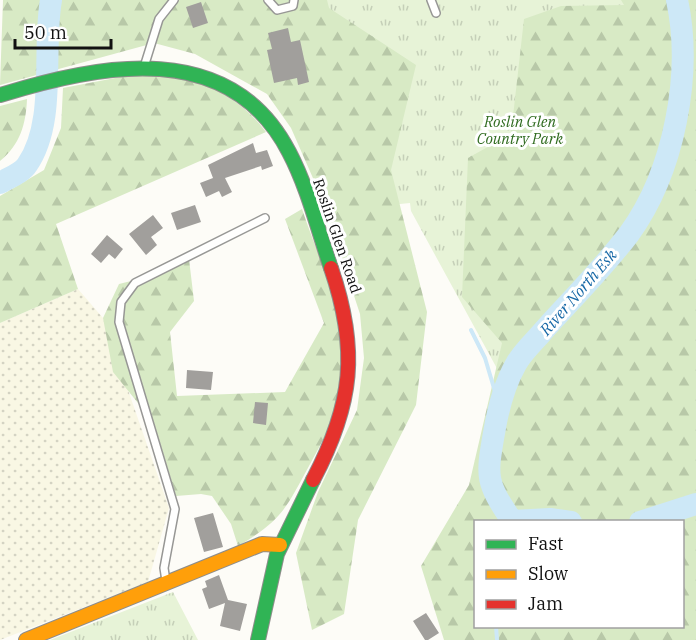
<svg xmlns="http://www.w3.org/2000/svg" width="696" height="640" font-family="'IBM Plex Serif',serif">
<defs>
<pattern id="farmland-dots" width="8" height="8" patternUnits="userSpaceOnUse" patternTransform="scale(1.5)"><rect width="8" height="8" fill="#f9f7e4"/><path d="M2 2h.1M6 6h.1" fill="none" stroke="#d4d3c3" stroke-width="1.8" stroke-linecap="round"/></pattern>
<pattern id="grass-tufts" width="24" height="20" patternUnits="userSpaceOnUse" patternTransform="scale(1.5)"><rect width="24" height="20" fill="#e7f3d7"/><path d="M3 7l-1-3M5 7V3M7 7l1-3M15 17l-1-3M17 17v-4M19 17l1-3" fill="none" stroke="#c5cfb8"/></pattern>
<pattern id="forest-firs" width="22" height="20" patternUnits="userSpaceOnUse" patternTransform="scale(1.5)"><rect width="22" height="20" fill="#d8eac5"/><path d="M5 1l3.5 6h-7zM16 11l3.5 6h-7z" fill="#b8c8a8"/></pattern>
</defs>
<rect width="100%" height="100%" fill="#fdfcf7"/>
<path fill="url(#farmland-dots)" d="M78,289L103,318L169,508L148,582L0,640V323Z"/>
<path fill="url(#grass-tufts)" d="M256,0H669L500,374L411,211L410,203L390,205Z
M173,592L198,640H50Z"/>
<path fill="url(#forest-firs)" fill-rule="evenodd" d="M3,0H327L329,8L416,65L391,170L427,312L416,405L358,520L344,614L312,630L296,553L318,492L357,410L364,358L360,314L323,201L291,128L267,94L195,54L154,43L0,85Z
M621,0H696V640H444L421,566L469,485L502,343L462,297L468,158L511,134L524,19L561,6L624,5ZM476,522H682V626H476Z
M136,74C190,76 232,87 266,132L56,224L78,289L0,323V196L44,170L61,128L63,88Z
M27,99C26,124 20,145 0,161V106Z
M302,209C321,266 354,329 341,391C336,418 322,442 309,466C285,510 282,520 238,546L231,524L212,496L201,494L176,496L154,423L113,372L103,318L119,284L155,275L189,259L194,301L170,332L177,396L285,392L324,323L285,219Z"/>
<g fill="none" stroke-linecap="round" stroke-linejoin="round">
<path stroke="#cde8f7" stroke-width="4" d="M471,330L485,358L499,405
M512,522V521
M496,626L497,640"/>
<path stroke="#cde8f7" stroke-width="22" d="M0,183C8,178 22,173 27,165C57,122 42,51 51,0
M571,522L550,519L512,521C486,482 486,478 494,433C498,409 504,385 516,364C523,351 536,340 545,329C573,298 604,267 629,234C674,172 693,74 677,0
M640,522L696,504"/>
</g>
<path fill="#a19f9c" d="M201,2L208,23L193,28L186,7Z
M288,28L291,42L300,40L309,82L298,85L297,78L274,83L267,50L272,49L268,33Z
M253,143L256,153L267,150L273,166L262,170L261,166L225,178L232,192L222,197L219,191L206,197L200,183L213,178L208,165Z
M195,205L201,222L177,230L171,213Z
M153,215L163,228L151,237L157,245L146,255L129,234Z
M107,235L123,249L115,259L109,254L101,263L91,254Z
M187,370L213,372L211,390L186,388Z
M255,402L268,403L266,425L253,423Z
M213,513L223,547L204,552L194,518Z
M219,575L228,600L247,604L240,631L220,626L225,603L209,609L202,589L207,587L205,581Z
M426,613L439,633L428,640H425L413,621Z"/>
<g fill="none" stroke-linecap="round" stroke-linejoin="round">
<g stroke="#979795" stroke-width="10">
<path id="lane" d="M268,0L277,10L293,6L294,0
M431,0L436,13
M144,67L159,19L174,0
M166,581L164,568L175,509L119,322L121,302L135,283L265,218"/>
</g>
<g stroke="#8e8d8b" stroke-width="16">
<path id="fast" d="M0,95C101,64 230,38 289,152C308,188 318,230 331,268
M258,640L277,554L313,480"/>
</g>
<g stroke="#8e8d8b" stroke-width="16">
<path id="slow" d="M26,640L262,544L280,545"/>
</g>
<g stroke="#8e8d8b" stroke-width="16">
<path id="jam" d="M313,480C353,404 359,350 331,268"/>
</g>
<use href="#lane" stroke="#fffffe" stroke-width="7"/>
<use href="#fast" stroke="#30b455" stroke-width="14"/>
<use href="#slow" stroke="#ff9f0a" stroke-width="14"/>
<use href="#jam" stroke="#e5322d" stroke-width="14"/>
</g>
<g text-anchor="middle" stroke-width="6" stroke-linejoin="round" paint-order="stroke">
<g font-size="15" font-style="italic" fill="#2f6b1f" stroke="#fff">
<text x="520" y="127">Roslin Glen<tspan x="520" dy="17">Country Park</tspan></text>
</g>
<g font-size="15" fill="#111" stroke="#fff">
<text transform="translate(337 236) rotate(71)" y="5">Roslin Glen Road</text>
</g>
<g font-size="16" font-style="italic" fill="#1768a6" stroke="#fff">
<text transform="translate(578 292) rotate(-49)" y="6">River North Esk</text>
</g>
</g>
<rect x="474" y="520" width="210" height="108" fill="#ffffff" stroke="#a0a0a0" stroke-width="1.5"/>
<rect x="486" y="540" width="30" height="9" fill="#30b455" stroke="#a0a0a0" stroke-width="1.5"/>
<text x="528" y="550" font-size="18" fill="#111111">Fast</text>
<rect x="486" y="570" width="30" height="9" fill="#ff9f0a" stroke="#a0a0a0" stroke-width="1.5"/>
<text x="528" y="580" font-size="18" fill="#111111">Slow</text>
<rect x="486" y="600" width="30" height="9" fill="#e5322d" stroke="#a0a0a0" stroke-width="1.5"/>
<text x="528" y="610" font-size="18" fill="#111111">Jam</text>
<path d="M15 39v9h96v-9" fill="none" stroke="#111111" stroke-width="3"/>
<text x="24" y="39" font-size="18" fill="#111111" stroke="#ffffff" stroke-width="4.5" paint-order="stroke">50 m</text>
</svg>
